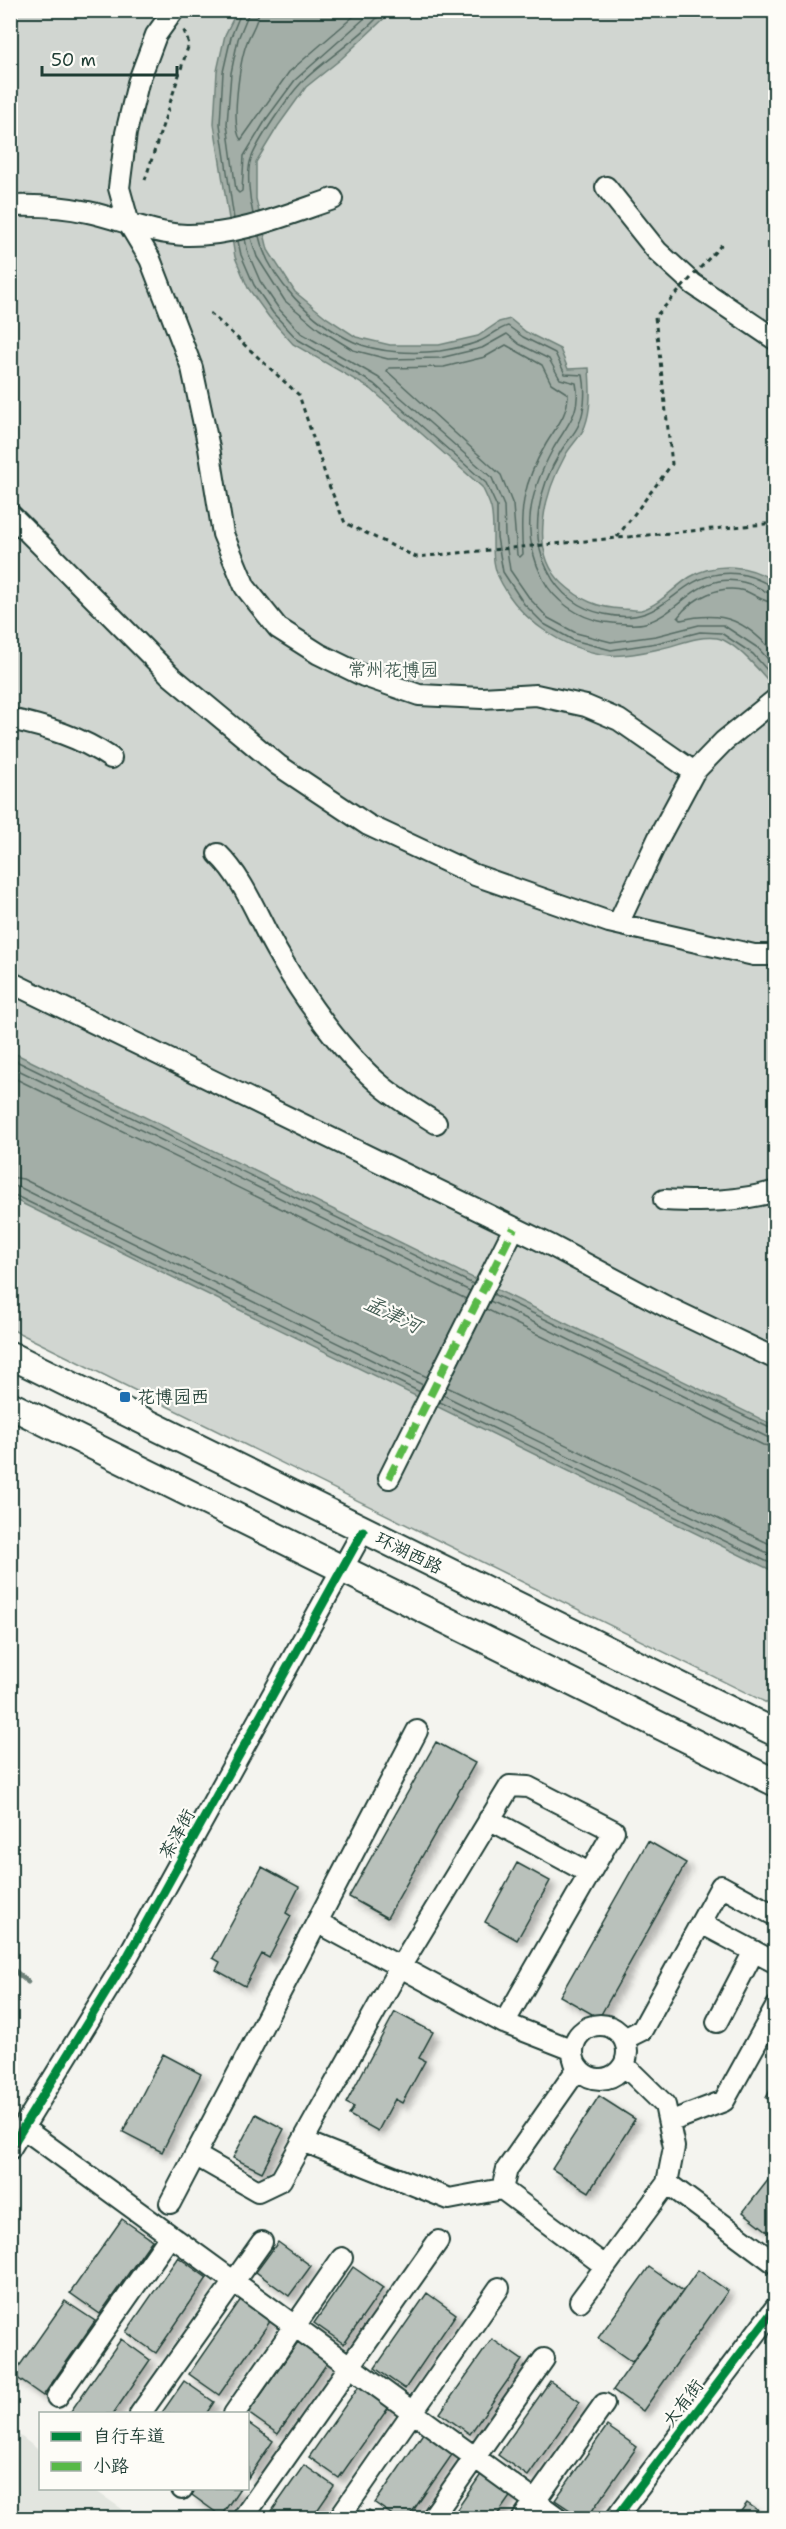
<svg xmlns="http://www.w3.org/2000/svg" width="786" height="2529" font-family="'Shantell Sans','LXGW WenKai TC',sans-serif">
<defs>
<filter id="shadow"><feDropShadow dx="5.5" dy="5.5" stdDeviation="3" flood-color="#0004"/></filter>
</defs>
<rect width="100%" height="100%" fill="#f4f4ef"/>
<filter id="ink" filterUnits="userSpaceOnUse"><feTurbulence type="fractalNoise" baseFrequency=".0167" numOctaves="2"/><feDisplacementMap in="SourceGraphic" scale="12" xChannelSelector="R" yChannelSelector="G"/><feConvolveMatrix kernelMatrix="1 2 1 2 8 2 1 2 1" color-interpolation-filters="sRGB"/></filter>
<g filter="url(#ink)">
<path fill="#e2e5df" d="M11,2429L40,2451V2488L93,2489L135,2518H11Z"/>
<path fill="#d1d6d1" stroke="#788a82" stroke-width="1.5" d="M10,11H775V1707L11,1329Z"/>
<path fill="#a3aea7" stroke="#6e8179" stroke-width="1.5" d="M237,11H392L341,59L306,87L278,126L256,162V199L268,250L295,292L327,318L356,337L390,345H439L478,336L499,322L510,319L526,332L560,349L568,369L589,368C590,387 592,407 585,426C581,437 570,446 565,456C545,492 528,551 562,583C580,600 598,608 623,609C628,609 636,611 641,610C660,605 674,587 690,577C715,562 753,564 775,583V689C764,675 735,641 717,638C698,635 678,645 659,649C645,652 624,657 609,655C562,650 518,619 498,576C489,555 496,529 491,508C489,501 485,493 482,487L371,389L293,344L269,317L248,288L235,257L214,124L217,71L225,35Z
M10,1051L775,1426V1572L11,1198Z"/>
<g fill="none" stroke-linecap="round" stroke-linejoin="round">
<path stroke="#546a62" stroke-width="1.5" d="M250,10L238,39L231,73L227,124L236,190L239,193L242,191L244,156L267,118L295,80L374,10
M259,10C258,23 251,31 247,42C240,60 230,126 241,140L289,72L361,10
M253,214C250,201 246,172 251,159C258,140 287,98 301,83C327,57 360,39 384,10
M234,219L220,124L223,72L231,37L242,10
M259,236C269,280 313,323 354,342C379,353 413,354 440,351C452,349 469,346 480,341C490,337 497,329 508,326L523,337L555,353L565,374L583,375C586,390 585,410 579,424C575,434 566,442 561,451C539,487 528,533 548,571C559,594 579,609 604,614C665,628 672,580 719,574C733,572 747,574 759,580C765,582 769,586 776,587
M251,238L257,257L285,301L319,329L353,350L388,359L440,358L482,348L507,334L519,344L549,359L560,379L576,383C582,413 566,426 553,449C529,493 520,533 543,579C554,601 579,618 604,622C615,623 634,626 645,623C673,616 690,586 719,581C733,579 747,582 759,588C765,591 768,594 776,594
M245,239L248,253L260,281L279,309L301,333L379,378L492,478L504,506L505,536L510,570L530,599L548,618L576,633L611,642L656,636L699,625H723L758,648L776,668
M238,241L241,255L254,285L273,313L297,339L374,384L486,483L497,507V537L503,572L524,604L544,624L573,640L611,650L657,643L700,632L721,633L753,654L776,680
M506,345L542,365L551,383L568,394C568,415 556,427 546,444C523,483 519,510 523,554L520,557L517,555L513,505L501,475L387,371L389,368L444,367L485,357Z
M776,603C764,603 756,595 745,591C720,584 692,598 678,617L681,620C725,610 746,621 776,655
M10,1058L473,1284
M10,1066L470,1291
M10,1076L466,1299
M10,1177L23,1179L427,1377
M10,1186L19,1187L423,1385
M10,1193L420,1392
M493,1294L776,1431
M490,1301L767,1437L776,1438
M486,1309L763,1445L776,1447
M447,1387L776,1547
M443,1395L776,1557
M440,1402L776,1566"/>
<path stroke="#6e8179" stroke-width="5" d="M10,1967L28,1982"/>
</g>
<path fill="#b9c1bb" stroke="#1f3d34" stroke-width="1.5" filter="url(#shadow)" d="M436,1742L475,1763L387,1918L349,1897Z
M648,1841L686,1863L599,2018L560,1996Z
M517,1863L550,1881L517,1940L485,1922Z
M262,1867L299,1887L286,1913L291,1916L269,1958L262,1954L245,1986L216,1970L220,1962L213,1958Z
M395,2012L433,2032L419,2058L425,2061L402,2103L395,2099L378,2131L349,2115L354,2107L346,2103Z
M163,2054L201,2074L162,2152L123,2132Z
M776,2080V2103L766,2098Z
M599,2096L635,2119L589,2192L552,2169Z
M256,2114L284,2129L262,2172L233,2158Z
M776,2170V2228L771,2234L743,2212Z
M122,2219L152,2240L100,2314L70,2293Z
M278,2242L311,2266L289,2296L256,2272Z
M178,2257L207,2278L156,2353L126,2332Z
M353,2267L383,2288L344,2344L314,2323Z
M649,2267L683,2291L632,2362L598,2338Z
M698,2270L728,2291L643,2411L613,2390Z
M427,2293L456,2314L405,2389L375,2368Z
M241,2299L271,2320L219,2395L189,2374Z
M65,2301L95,2321L43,2396L13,2375Z
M121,2339L150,2360L113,2414H69Z
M300,2339L330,2359L278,2434L248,2413Z
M492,2339L522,2360L470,2434L440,2413Z
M184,2381L214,2402L206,2414H161Z
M550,2381L580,2402L528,2476L498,2455Z
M361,2383L391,2404L339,2478L309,2457Z
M248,2423L273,2441L248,2478Z
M607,2426L637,2447L587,2518H582L555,2500Z
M426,2429L456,2449L408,2518H397L375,2503Z
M304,2465L334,2486L312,2518H267Z
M484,2470L514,2491L495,2518H451Z
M196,2488H240L221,2516L192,2495Z
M747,2503L769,2518H736Z
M369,2510L381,2518H364Z"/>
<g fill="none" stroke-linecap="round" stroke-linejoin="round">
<g stroke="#1f3d34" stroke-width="24">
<path id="minor" d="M174,10L156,35L138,83L126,133L119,188L129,224L150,259L192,368L209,448L223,534L245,587L278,628L319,654L364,676L419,695L482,698L536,695L586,706L619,720L694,772
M606,187L657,251L693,284L776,340
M10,206C37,205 62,206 88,212C121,219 152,234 186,235C237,236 286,215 333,199
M10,514L171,676L278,765L368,825L475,875L609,922L754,955H776
M10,719C47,727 80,737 111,758
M218,854C246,881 259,922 279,955C304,999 344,1055 383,1087C400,1101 419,1112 436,1123
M618,924L658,839L694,772L724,741L776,699
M10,982L552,1246L665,1306L776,1359
M664,1200C702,1202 739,1202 776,1191
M389,1478L514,1228
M489,1819L589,1873
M317,1922L504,2023L573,2050
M701,1923L776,1963
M717,2022L754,1951
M573 2052a27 27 0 1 1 54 0a27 27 0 1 1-54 0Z
M624,2039L642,2030L721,1886L776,1916
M578,2068L507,2169L502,2189L605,2266
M669,2122L724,2101L776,2007
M23,2128L558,2518
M303,2141L449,2199L502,2189
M10,2149L124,1963L363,1531
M195,2155L258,2191L281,2180L400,1967L510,1786L528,1787L614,1831L504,2023
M667,2183L776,2264
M170,2203L417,1731
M580,2301L667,2183L674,2147L665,2105L624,2065
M57,2397L170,2236
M140,2414L262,2242
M234,2414L342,2258
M182,2489V2488
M243,2518L438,2241
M339,2518L499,2288
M432,2518L544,2359
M523,2518L604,2404
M616,2518L776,2307"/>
</g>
<g stroke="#1f3d34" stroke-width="30">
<path id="major" d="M10,1355L776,1733
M10,1405L776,1783"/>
</g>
<path stroke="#1f3d34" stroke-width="3" stroke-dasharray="4.5 4.5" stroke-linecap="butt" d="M145,180L189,44L183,28
M210,313L299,395L328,483L345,523L416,557L776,523"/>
<use href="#minor" stroke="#fdfcf7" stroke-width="20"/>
<use href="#major" stroke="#fdfcf7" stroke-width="26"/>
<path stroke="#1f3d34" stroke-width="3" stroke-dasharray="4.5 4.5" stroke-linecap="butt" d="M617,537L672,464L655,317L724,242"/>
<path stroke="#58b947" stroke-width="8" stroke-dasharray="15 8" stroke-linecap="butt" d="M389,1478L514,1228"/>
<g stroke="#fdfcf7" stroke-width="13">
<path id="cycleway" d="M10,2149L124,1963L363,1531
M616,2518L776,2307"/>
</g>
<use href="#cycleway" stroke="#00873e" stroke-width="9"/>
</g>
</g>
<rect fill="#1f6fb2" stroke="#fdfcf7" stroke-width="2" x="119" y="1391" width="12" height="12" rx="3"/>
<g text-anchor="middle" stroke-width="4.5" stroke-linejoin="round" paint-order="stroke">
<g font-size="18" fill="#435c53" stroke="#fdfcf7">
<text x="393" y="676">常州花博园</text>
</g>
<g font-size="18" fill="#1f3d34" stroke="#fdfcf7" text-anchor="start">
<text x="137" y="1403">花博园西</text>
</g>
<g font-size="18" fill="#1f3d34" stroke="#fdfcf7">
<text transform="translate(409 1553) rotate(26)" y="6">环湖西路</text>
<text transform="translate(177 1834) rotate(-61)" y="6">茶泽街</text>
<text transform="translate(683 2403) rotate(-53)" y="6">大有街</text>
</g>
<g font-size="20" font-style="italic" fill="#475f56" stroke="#fdfcf7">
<text transform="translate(393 1314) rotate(26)" y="7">孟津河</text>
</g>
</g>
<rect width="786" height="2529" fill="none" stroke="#fdfcf7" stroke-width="36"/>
<rect x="18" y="18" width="750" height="2493" fill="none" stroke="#1f3d34" stroke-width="2" filter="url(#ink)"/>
<rect x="39" y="2412" width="210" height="78" fill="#fdfcf7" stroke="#a4b0a9" stroke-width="1.5"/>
<rect x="51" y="2432" width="30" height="9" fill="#00873e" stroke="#a4b0a9" stroke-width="1.5"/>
<text x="93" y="2442" font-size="18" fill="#1f3d34">自行车道</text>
<rect x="51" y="2462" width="30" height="9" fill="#58b947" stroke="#a4b0a9" stroke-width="1.5"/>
<text x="93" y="2472" font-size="18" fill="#1f3d34">小路</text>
<path d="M42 66v9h135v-9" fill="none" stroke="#1f3d34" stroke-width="3"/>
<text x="51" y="66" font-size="18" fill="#1f3d34" stroke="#fdfcf7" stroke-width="4.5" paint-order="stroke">50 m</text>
</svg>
